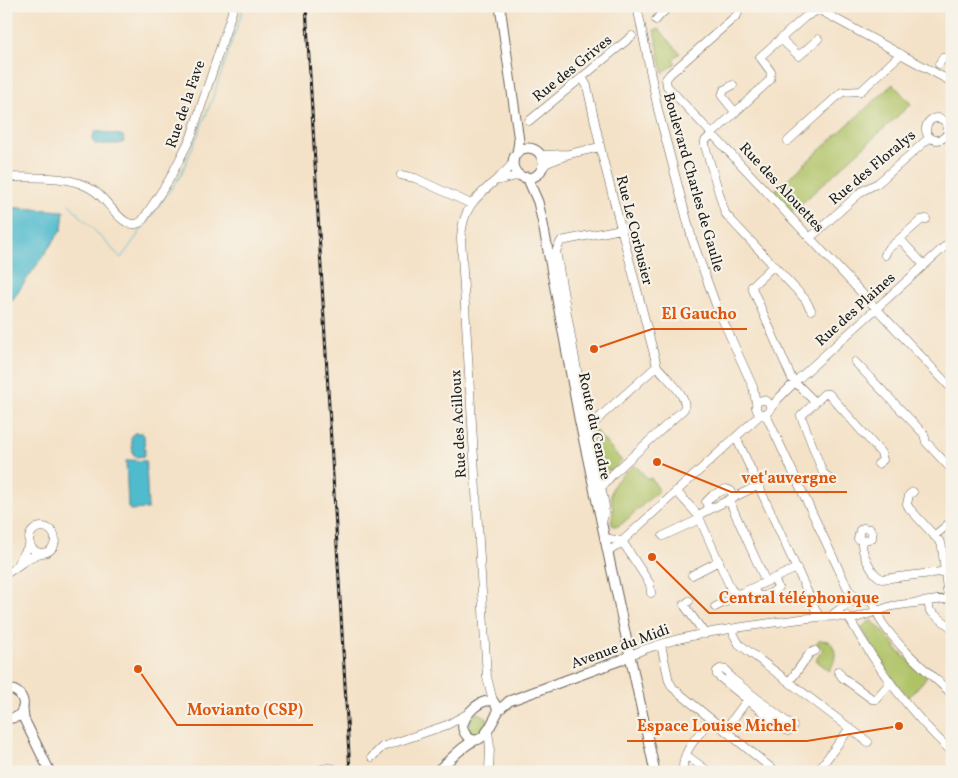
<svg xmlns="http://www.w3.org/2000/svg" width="958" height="778" font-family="Vollkorn,serif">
<rect width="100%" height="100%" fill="#f7f3e8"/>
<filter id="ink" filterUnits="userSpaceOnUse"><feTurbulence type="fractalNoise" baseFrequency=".02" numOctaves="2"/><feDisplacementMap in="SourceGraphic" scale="10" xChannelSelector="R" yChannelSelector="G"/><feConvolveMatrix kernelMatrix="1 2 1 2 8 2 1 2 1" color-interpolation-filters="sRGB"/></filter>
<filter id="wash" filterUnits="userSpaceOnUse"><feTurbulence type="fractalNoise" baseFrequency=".0096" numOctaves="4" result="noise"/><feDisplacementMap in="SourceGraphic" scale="20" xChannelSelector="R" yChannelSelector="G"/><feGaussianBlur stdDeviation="1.12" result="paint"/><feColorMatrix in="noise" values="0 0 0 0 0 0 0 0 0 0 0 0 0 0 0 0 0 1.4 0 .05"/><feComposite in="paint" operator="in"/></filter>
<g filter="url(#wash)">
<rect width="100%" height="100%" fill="#f4e2c8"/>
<path fill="#afc366" stroke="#667041" d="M659,29L680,53L673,59L676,63L663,73L654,30Z
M893,84L911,104L791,213L773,192Z
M594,429L622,461L612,470H605C597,465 591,438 594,429Z
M635,465L648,479L651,478L658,488V491L623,523L618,526H613C610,521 613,517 613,511C613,506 611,501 611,495C611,482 626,472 635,465Z
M871,620L884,632L896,646L895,648L927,677L908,698L892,677L861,628Z
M819,640L829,641C838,650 836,661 829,671L816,660L823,649L816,643Z
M479,713L486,717L488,721L480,732L473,735L468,729V725L475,714Z"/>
<path fill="#51bbce" stroke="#366c75" d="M95,131L120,135L123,136L124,142L119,144H95L92,140Z
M6,207L64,211L62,229L6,309Z
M134,433H142L144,435L145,454L144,456L137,457L133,454L131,438Z
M129,460L146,461L148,509L130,510L128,507L126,461Z"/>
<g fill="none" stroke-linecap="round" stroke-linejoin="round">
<path stroke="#51bbce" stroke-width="1" d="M69,204L121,258L181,175L212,100L244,6"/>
</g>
</g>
<g filter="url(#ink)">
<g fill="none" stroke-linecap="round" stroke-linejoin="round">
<g stroke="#686158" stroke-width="9">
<path id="minor" d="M637,6L658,110L692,239L716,305L753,387L756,403
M740,6L737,15L670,74L666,79L667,86L952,389
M812,6L952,82
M656,20L661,14L671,6
M781,39L799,56L818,39
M939,64L943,58L952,56
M582,77L587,86L603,159L657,366L603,414L589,429
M733,85L724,90L722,96L735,112
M926 129a11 11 0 1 1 22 0a11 11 0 1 1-22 0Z
M529,121L632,36
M788,141L842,92L861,91L901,54
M540,155L569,154L600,147
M541,170L547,163L565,156
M401,175L415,178L471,204
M6,177C35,178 68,174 93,190C109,199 124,235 142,221L169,180L191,137L234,6
M500,180L520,175
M810,238L862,191L878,183L929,138
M900,239L924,265
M885,255L887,250L921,220L926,219
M773,266L752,286L753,290L792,379L815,402
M811,310L805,299L730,219L725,213L705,146V141L713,133L770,80L771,72L760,57L805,17L818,10
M855,362L924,434L926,442L952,470
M756 407a7 7 0 1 1 14 0a7 7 0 1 1-14 0Z
M770,409L778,399L796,381L952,240
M764,414L768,419L848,589L858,600
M736,437L819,617
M830,479L823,473L801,416L824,394H829L881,453L883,460L878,464
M601,488L613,474L684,409C689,396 665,377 657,366
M676,491L698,515L731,589L736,594L741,593L797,568
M913,492L909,495L907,504L909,508L941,543L942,547L948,598
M729,500L766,582
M709,510L706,502L713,495L726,489L731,491L734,498
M698,515L759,485
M602,524L605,507L604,501L582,399L556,251L561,241L621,229
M29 540a13 13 0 1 1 26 0a13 13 0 1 1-26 0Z
M663,536L700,519
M934,536L952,521
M604,538L622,541
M622,541L650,584L651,593
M862,541L872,538V532L870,529L863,528L860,530L858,539L862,541C861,552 871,574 882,579L940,572L952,568
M608,552L618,545L761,414
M18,563L30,544
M6,574L29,558L40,553
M692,575L719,561
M753,588L757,595C763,598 774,593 778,587L774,578
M689,601L684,605L705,634
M928,602L930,611L952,628
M715,607L733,598L736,594
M832,615C844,606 854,597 870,601C877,607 878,617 883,624C902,651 928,672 952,694
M847,616L849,618H856L892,606L952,598
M849,618C878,669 909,712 952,752
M733,629L734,635L739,644L868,742
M661,645L669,681L673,688L776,772
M630,655C676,635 729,629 778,622C801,619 824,615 847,617
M720,669L726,670L731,678L787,722L790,723L793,726L788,731L785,730L717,675V671Z
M838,671L842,677L872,699H876L890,683
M789,682L810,653L815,651
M493,701L487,677L461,238C463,196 490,191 513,163
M725,730L748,699
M488,731L490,747L489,772
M686,755L709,772
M372,757L382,747L447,725L469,713
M314,772C322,769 331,765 338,772
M683,772C681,751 699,735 711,719
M817,772L850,728"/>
</g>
<g stroke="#686158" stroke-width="11">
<path id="major" d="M500,6L519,141L517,153
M513 163a15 15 0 1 1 30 0a15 15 0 1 1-30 0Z
M527,177L538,202L543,224L579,418L655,772
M6,689C23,689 29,706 17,717L6,719
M23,709L24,719L50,772
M497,713V707L493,701C480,699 467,712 463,724C462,728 463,731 466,735C481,752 492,722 498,712C500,708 505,705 509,701L621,660L630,655
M435,772C449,763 460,746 476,740"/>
</g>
<use href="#minor" stroke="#fff" stroke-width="8"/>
<use href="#major" stroke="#fff" stroke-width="9"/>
<g stroke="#1c1c1c" stroke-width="3">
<path id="rail" d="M306,6L350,772"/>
</g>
<use href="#rail" stroke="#f7f3e8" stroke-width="1" stroke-dasharray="4" stroke-linecap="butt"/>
</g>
</g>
<g text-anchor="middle" stroke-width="4.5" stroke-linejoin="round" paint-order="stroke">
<g font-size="15" fill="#1c1c1c" stroke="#f7f3e8">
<text transform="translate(572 68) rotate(-39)" y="5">Rue des Grives</text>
<text transform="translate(185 104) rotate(-71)" y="5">Rue de la Fave</text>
<text transform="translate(872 167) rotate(-40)" y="5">Rue des Floralys</text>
<text transform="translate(694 182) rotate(74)" y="5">Boulevard Charles de Gaulle</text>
<text transform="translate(782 187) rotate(47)" y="5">Rue des Alouettes</text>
<text transform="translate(635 230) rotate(76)" y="5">Rue Le Corbusier</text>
<text transform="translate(855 309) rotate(-42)" y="5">Rue des Plaines</text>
<text transform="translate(458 424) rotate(-93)" y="5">Rue des Acilloux</text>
<text transform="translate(595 426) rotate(78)" y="5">Route du Cendre</text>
<text transform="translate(620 646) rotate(-20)" y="5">Avenue du Midi</text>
</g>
</g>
<path fill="none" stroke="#de560d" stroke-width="2" d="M594 349L652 329H747M657 462L731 492H847M652 557L709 613H890M138 669L177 725H313M899 726L807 741H627"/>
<g fill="#de560d" stroke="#f7f3e8" stroke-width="2">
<circle cx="594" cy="349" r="5"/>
<circle cx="657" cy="462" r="5"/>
<circle cx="652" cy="557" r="5"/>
<circle cx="138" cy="669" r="5"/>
<circle cx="899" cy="726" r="5"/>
</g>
<g font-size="16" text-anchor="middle" font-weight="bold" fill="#de560d" stroke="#f7f3e8" stroke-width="4.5" stroke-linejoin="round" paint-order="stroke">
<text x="699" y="319">El Gaucho</text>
<text x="789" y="483">vet'auvergne</text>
<text x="799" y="603">Central téléphonique</text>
<text x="245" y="715">Movianto (CSP)</text>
<text x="717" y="731">Espace Louise Michel</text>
</g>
<rect width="958" height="778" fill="none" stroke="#f7f3e8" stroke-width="25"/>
</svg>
